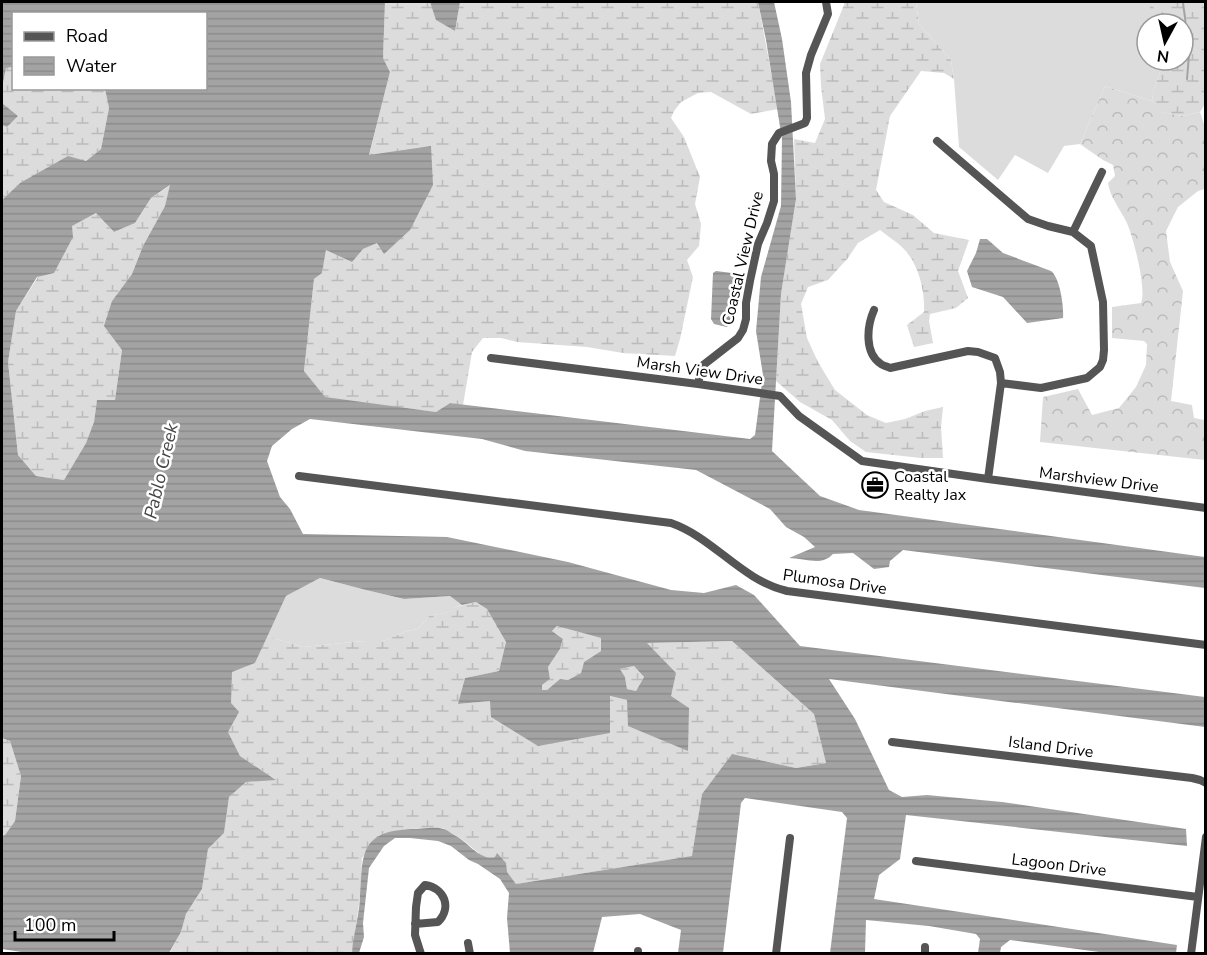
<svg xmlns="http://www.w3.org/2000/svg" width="1207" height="955" font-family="'Nunito Sans',sans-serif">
<defs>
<pattern id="forest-crowns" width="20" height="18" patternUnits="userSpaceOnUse" patternTransform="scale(1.5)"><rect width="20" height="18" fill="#dcdcdc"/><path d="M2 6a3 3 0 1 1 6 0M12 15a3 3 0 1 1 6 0" fill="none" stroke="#bbb"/></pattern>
<pattern id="wetland-marsh" width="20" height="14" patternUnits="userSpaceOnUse" patternTransform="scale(1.5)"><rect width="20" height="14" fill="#dcdcdc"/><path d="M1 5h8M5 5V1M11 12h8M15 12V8" fill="none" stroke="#bbb"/></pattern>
<pattern id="water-rules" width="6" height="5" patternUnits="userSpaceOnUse" patternTransform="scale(1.5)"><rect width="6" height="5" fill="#a3a3a3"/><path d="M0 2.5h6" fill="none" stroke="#8b8b8b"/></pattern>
</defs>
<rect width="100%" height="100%" fill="#fff"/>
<path fill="#dcdcdc" d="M916,2H1150V24H1147V60H1160L1162,66L1154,89L1152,101L1105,86L1080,144L1064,146L1048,173L1015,155L998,180L959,147L954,79L951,60L919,24Z
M320,578L366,590L404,599L450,596L462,605L453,608L449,612L429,616L418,629L407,631L383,641H364L303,647L267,636L286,596Z"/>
<path fill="url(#forest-crowns)" d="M1105,86L1152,101L1163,112L1182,116L1200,112L1205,127V189L1198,191L1178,207L1166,231L1170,262L1183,291L1171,401L1192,405L1194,418L1205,420V460L1040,442L1043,397L1078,389L1092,415L1119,408L1136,387L1146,365L1147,344L1144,341L1112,338V307L1141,303C1147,290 1133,235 1126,221C1120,209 1110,197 1108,183L1115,176L1113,165L1103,160L1080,144Z"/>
<path fill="url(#wetland-marsh)" d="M385,2H430L437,20L455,31L460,2H758L778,109L751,114L711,92L698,93L681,102L674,111L671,118L684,137L700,177L695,204L701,224L699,246L687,260L693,277L680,339L675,356L623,353L587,347L517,342L501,338H483L472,352L463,405L450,403L436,412L325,398L304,371L314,279L322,273L326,250L363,249L378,242L384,253L369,156L390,72L383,58Z
M844,2H916L919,24L951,60L954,79L944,73L921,71L890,116L876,190L884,202L913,215L934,233L969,240L958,271L968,298L956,308L930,314L929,321L933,343L914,347L907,325L924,312C925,291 919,264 903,248C896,241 887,236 880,230L858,243L848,258L828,280L808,287L801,304L807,338L818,362L835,390L867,415L886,423L905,419L925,411L943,407L941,427L943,458H921L866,452L850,441L832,420L800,402L776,381L781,294L796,199L794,139L815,143L825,119L821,86L820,64L844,5Z
M1150,2H1204L1206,36V102L1200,112L1182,116L1162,112L1152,101L1154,89L1162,66L1160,60H1183V24H1150Z
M13,67L14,88L105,89L109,108L101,149L86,161L20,183L2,200V125L7,127L18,116L2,103V88L6,68Z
M171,185L165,206L143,246L132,274L112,301L122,350L115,401L97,400L94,422L86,443L64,480L36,476L18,455L8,362L16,311L71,226L96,213L114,232L135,223L151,198Z
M476,602L487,609L506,642L499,671L465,678L459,704L490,701L609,696L627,700L671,697L647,643L732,641L814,714L826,763L796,768L732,754L702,794L693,856L516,884L495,857L489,859L482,856L463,840L443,828L407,829L390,832L378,837L362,858L360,898L352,953L169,954L181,932L186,914L202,889L208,849L224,833L229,797L246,782L275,779L240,756L228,732L231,703V672L255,663L267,636L303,647L364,641H383L407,631L418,629L429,616L448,612L452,608Z
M558,626L601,638V651L584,662L581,673L568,680L560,679L547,690H541L542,685L550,679L548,667L560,649L563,639L552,631Z
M634,666L644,677L636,691L627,689L625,677L620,669Z
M2,738L10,741L21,776L15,821L5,835L2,836Z"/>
<path fill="url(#water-rules)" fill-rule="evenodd" d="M2,2H385L383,58L390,72L369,155L431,146L433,185L410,230L384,254L377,243L363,249L352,262L326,250L322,273L314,279L304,371L325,397L436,412L450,403L750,439L755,435L763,375L756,331L761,277L781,206L782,139L766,40L758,2H774L782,39L791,102L796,199L781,294L772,451L820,496L859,510L1205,557V588L903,550L890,561L889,567L874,569L853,553L833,554C821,567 805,558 789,558L815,547L804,537L786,527L770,509L696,470L525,451L482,439L310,419L292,429L272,446L267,461L280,497L290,509L303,534L447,537L568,562L671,590L704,593L736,585L754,595L800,646L1205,697V727L829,679L855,719L889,790L902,797L927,795L1002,802L1186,829L1187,846L906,815L900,859L879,875L874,899L1177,945L1176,953H1101L1099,952L1010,940L1001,947L1000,953H978L980,939L976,934L929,926L866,920L865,953H830L847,818L842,812L745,798L741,803L723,953H678L681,930L640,914L602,917L593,953H510L507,918L509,893L500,879L478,864L469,860L451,846L438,841L410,838H395L384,846L369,868L363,923L364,937L359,953H352C353,935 359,917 360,898C363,856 358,831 412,829C421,829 435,826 444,829C448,830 452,834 456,836C469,843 480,861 495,857L497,853L506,863L507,872L516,884L692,856L702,794L732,754L796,768L826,763L814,714L732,641L647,643L676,673L671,696L689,708L688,751L628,726L627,700L610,696V733L538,746L491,717L490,701L458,704L465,678L499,671L506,642L487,609L476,602L462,605L450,596L404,599L366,590L320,578L286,596L255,663L232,672L231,703L239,712L228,732L240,756L276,780L246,782L229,797L224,833L208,849L202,889L186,914L181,932L169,953L34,954L2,949V836L5,835L15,821L21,776L10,741L2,738V200L20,183L68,156L86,161L101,149L109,108L105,89L206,88V14H14L13,67L6,68L2,88ZM170,185L165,206L143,246L132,274L112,301L104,326L122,350L115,400H97L94,422L86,443L64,480L36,476L18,455L8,362L16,311L37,277L54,273L73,237L72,226L96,213L114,232L135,223L151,198ZM557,626L601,638V651L584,662L581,673L568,680L560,679L547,690H542V685L550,679L548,667L560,649L563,639L552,631ZM634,666L644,677L636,691L627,689L625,677L620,669Z
M430,2H460L455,31L436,20Z
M2,103L18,116L7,127L2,125Z
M980,239H987L1003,253L1051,271C1060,278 1064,306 1063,318L1027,323L1003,297L972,287L967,271L976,253Z
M716,271L732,273L735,276L730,324L727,327L714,324L711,319L713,273Z"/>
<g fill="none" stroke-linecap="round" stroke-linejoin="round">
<path stroke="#a3a3a3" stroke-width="2" d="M1183,36C1188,20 1184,17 1183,2
M1183,48L1189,55L1187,79"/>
<path stroke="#555" stroke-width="8" d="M937,141L1028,219L1048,226L1073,232L1091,246L1103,302L1104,350L1103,360L1100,367L1087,378L1041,388L1001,383
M1073,232L1102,172
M874,310C867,326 864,353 881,364C882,365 888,367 890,368L968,351L978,352L995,358L1000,372L1001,383L988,479
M491,358L698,384L780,396L799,416L862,461L988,479L1206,508
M698,384L702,366L738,338L743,330L746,319V303L750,281L758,244L767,223L774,201V174L771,161L772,144L779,133L805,123L807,118L806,73L811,55L828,14L826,2
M299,476L671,523C714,538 741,580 787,591L1206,645
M892,742L1192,778L1200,780L1206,783
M916,861L1198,897
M415,924L438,922C452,908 445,888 425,885L418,893L416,907L415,935L421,954
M468,943L470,954
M638,954V951
M776,954L790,838
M925,954V947
M1191,954L1206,837"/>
</g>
<defs>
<g id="office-ring" transform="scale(1.35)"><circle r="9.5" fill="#fff" stroke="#000" stroke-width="1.5"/><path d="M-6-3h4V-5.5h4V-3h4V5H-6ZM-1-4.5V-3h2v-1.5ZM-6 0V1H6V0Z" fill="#000"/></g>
</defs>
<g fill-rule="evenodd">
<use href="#office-ring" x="875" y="485"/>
</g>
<g text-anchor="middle" stroke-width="5" stroke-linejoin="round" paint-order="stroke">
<g font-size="16" fill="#000" stroke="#fff">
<text transform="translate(742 258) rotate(-77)" y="6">Coastal View Drive</text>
<text transform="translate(700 370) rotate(8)" y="6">Marsh View Drive</text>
<text transform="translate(1099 479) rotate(7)" y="6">Marshview Drive</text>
<text transform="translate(835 581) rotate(8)" y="6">Plumosa Drive</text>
<text transform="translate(1051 746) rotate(7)" y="6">Island Drive</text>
<text transform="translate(1059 864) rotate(7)" y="6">Lagoon Drive</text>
</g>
<g font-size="16" fill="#000" stroke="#fff" text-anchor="start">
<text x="894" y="482">Coastal<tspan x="894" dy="18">Realty Jax</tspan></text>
</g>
<g font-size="18" font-style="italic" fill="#444" stroke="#fff">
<text transform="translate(161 471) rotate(-77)" y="6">Pablo Creek</text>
</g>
</g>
<rect width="1207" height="955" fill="none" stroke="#000000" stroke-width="6"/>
<rect x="12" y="12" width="195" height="78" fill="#ffffff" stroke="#999999" stroke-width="1.5"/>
<rect x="24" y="32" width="30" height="9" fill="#555555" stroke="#999999" stroke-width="1.5"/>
<text x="66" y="42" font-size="18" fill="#000000">Road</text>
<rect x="24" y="57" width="30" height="18" fill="url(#water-rules)" stroke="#999999" stroke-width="1.5"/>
<text x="66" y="72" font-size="18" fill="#000000">Water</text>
<g transform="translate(1165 42) rotate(188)"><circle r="28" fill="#ffffff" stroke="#999999" stroke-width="1.5"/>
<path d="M0-4.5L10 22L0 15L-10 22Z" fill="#000000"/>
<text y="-9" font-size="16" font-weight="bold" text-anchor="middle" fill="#000000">N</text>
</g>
<path d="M15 931v9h99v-9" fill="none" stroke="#000000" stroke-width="3"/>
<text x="24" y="931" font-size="18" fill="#000000" stroke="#ffffff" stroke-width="4.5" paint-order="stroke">100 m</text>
</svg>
